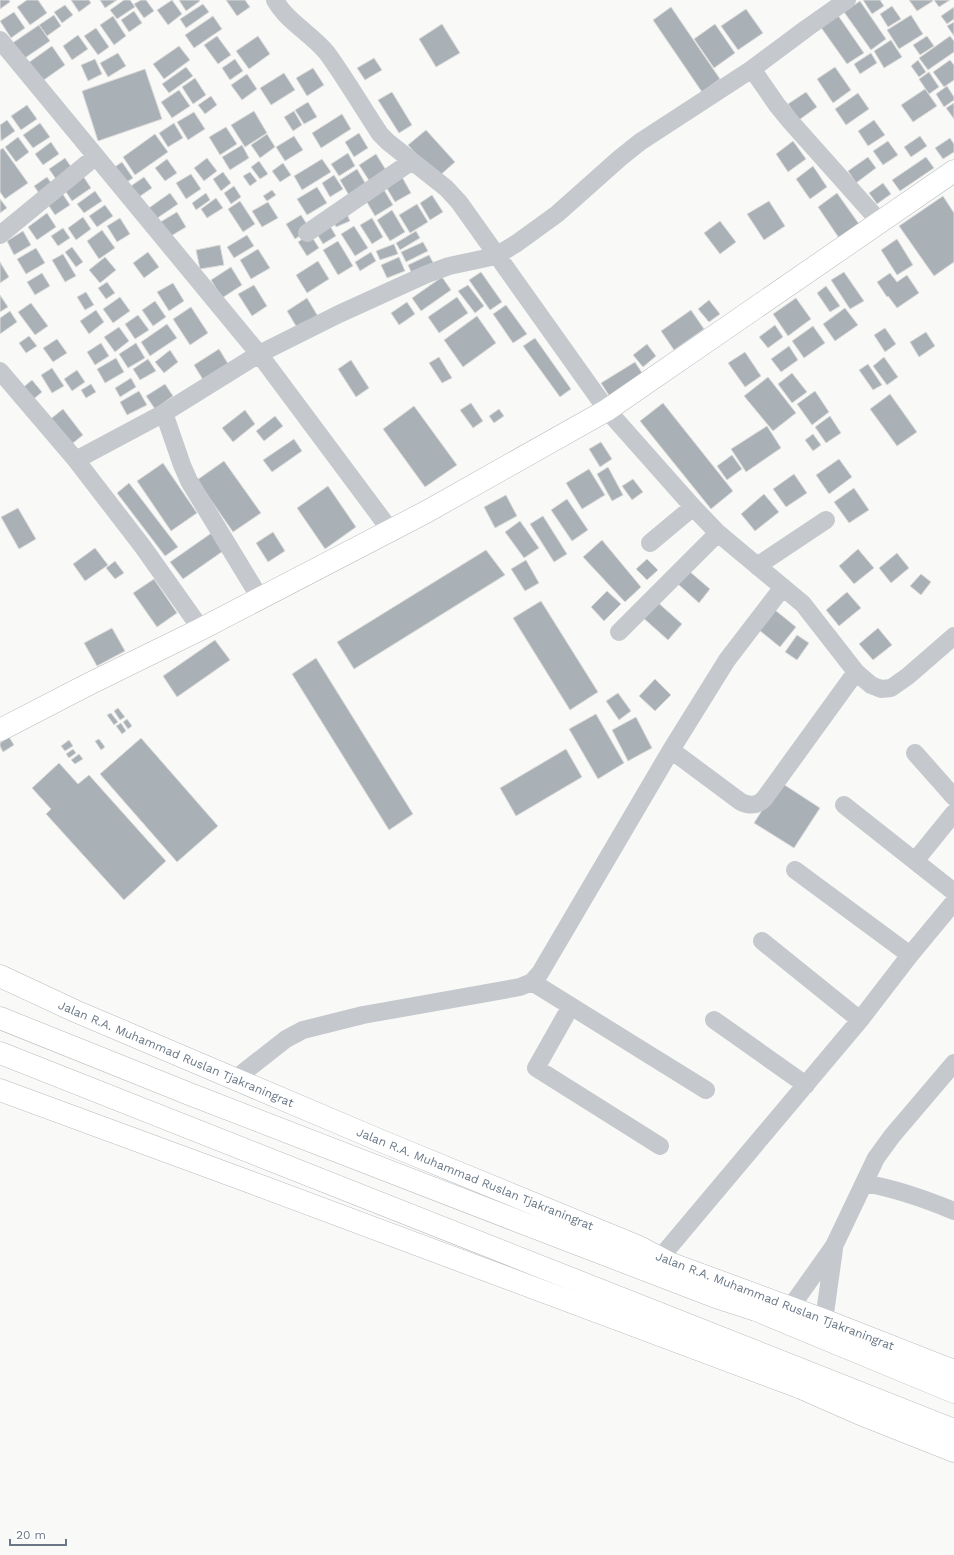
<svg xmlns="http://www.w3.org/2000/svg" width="954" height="1555" font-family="'Work Sans',sans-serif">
<rect width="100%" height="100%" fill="#f9f9f7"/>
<path fill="#a9b1b7" stroke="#dbdbd9" d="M0,0H9L10,2L0,9Z
M27,0H38L47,13L30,25L17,7Z
M71,0H89L91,3L79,12Z
M100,0H117L105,8Z
M124,0H130L135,7L117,19L110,10Z
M141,0H146L154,11L144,18L134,4Z
M172,0L182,14L168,25L157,10Z
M179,0H199L200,1L186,11Z
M226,0H245L250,7L237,16Z
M863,0H880L884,6L872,14Z
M909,0H932L933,1L917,11Z
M934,0H950L939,7Z
M860,1L886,39L871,50L844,12Z
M203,4L209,12L186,28L180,19Z
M65,5L73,15L62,23L54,12Z
M892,6L901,19L888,27L880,14Z
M671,7L720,79L702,92L653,20Z
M954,7V19L947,24L941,16Z
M746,9L763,33L738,50L721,26Z
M134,11L142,23L129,32L121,20Z
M14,12L25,28L11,38L0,21Z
M837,14L864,53L847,64L820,26Z
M54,15L61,26L47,36L39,25Z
M911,15L923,34L899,49L887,30Z
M113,16L126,36L114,45L100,25Z
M213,16L222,29L194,48L185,35Z
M954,22V36L947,26Z
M442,24L460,53L436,67L419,39Z
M715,24L735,53L714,68L694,39Z
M39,25L50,41L22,60L11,44Z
M96,28L109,47L98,55L84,36Z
M78,35L88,49L72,60L63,46Z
M217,36L231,55L218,64L204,45Z
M258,36L270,54L249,69L236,51Z
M927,36L934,46L920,55L913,45Z
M950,36L954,41V52L928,70L919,58Z
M891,40L902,57L884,68L874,51Z
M52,46L65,65L41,82L28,63Z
M179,46L190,60L164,79L153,64Z
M118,53L126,66L108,77L100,63Z
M871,53L877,63L860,74L854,64Z
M374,58L382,70L365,80L357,68Z
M95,59L102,74L88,81L81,65Z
M235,59L243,71L230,80L222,68Z
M918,60L926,72L919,77L911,66Z
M950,60L954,65V80L944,87L933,72Z
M186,67L193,76L169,93L162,84Z
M835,67L851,90L833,103L817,79Z
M313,68L324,85L307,96L296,78Z
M145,69L162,119L98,141L82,91Z
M929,72L939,87L929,94L919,79Z
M284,73L295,90L271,105L260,88Z
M247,74L257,89L242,100L231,85Z
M195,78L206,95L193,104L182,87Z
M947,86L954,97V100L944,107L936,94Z
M925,89L937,106L913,122L901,105Z
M179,90L190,106L172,118L161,102Z
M392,92L412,125L399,133L378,100Z
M806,92L817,107L799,120L788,104Z
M858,93L869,109L846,125L835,109Z
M211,96L217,105L205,114L198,105Z
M308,102L317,117L304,124L295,110Z
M954,103V119L946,108Z
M27,105L37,119L21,130L11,116Z
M254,111L267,133L245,147L231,125Z
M294,111L302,125L293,131L284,117Z
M194,112L205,129L188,140L177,122Z
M342,114L351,129L321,148L312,133Z
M7,120L15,131L1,141L0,125Z
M874,120L885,135L868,146L858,131Z
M40,123L50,137L33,148L23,135Z
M174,123L183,138L168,147L159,133Z
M226,127L237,144L220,155L209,137Z
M426,130L455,162L437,178L408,145Z
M359,133L368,148L354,157L345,142Z
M155,134L168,152L135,175L123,157Z
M267,134L275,147L260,158L251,145Z
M294,136L303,150L285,161L276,147Z
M920,136L927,146L911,157L904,147Z
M18,137L29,152L16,162L5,147Z
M950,138L954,144V152L943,159L935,148Z
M793,141L806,159L788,172L776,154Z
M888,141L898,155L883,165L873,151Z
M51,142L59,154L43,165L35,154Z
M242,145L249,158L230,170L222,157Z
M3,148L28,183L5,199L0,192V150Z
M348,153L355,166L339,176L331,164Z
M376,154L389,175L372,185L359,165Z
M868,157L876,168L856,183L848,171Z
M926,157L934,168L900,191L892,180Z
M65,158L74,171L58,182L49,169Z
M207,158L217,171L204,181L194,168Z
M167,159L177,173L165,181L155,168Z
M322,159L331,172L302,190L294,176Z
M259,161L268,174L260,179L251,167Z
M122,162L133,178L121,186L110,170Z
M283,163L291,175L280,182L272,171Z
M813,166L827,187L810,199L796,179Z
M357,169L367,186L350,197L340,180Z
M223,172L231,183L221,191L213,179Z
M250,172L257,181L250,186L243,176Z
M81,173L91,188L72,201L62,186Z
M191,174L201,189L186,199L176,183Z
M334,175L343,189L330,197L322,183Z
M47,177L54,187L41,196L34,186Z
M144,177L152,188L133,201L125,190Z
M402,177L411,193L395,202L386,187Z
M883,183L891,194L877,204L869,193Z
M234,186L241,197L231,204L224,193Z
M317,187L327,203L307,215L297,199Z
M383,188L393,205L375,216L365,199Z
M272,190L276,195L267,201L263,196Z
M95,191L102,201L84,213L77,204Z
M62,193L70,205L55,215L47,203Z
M170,193L178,204L153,221L146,210Z
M206,193L210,200L196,210L192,203Z
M837,193L859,224L839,238L818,207Z
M432,195L443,212L430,220L420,203Z
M943,196L954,213V262L934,276L899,226Z
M216,198L223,208L207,218L201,209Z
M0,199L7,208L0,213Z
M240,201L255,224L243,232L228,209Z
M769,201L785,226L764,240L747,214Z
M268,202L278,218L262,227L252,211Z
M417,204L428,222L410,233L399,215Z
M105,205L113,216L97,227L89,216Z
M392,210L405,232L390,241L377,220Z
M177,212L186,227L166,239L157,224Z
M346,212L350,221L336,227L332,219Z
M47,213L56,227L37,240L28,227Z
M301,215L310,229L295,239L286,224Z
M83,217L91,229L76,240L68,228Z
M120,218L130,234L117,242L107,226Z
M372,218L383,237L372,244L360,225Z
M327,221L336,236L323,244L314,229Z
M720,221L736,242L720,254L704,233Z
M354,226L368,248L355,256L341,234Z
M63,228L70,238L58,246L51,236Z
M102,230L115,248L99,259L87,241Z
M23,231L31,245L14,255L7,241Z
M416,231L420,238L400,250L396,243Z
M310,234L319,248L307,256L298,242Z
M247,235L254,246L234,258L227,247Z
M897,239L913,265L897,275L881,250Z
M338,241L353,266L338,275L323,250Z
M423,242L428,251L406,262L401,252Z
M394,244L398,254L380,260L376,251Z
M220,245L224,265L200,269L196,250Z
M72,247L83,262L76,267L65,252Z
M36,248L45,263L26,274L17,259Z
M258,249L270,268L251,279L240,260Z
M148,252L159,267L144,278L133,263Z
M371,252L376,261L360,271L355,262Z
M63,254L76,276L65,282L52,260Z
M429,255L435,266L413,276L408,265Z
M105,257L116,270L100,283L89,270Z
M399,257L405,271L387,278L381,265Z
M318,261L329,279L307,293L296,275Z
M0,262L9,277L0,283Z
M231,267L242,285L222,298L211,280Z
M481,272L502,302L490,310L469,280Z
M844,272L864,301L850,309L831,280Z
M42,273L50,286L35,295L27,282Z
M890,273L897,282L907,275L919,293L897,308L888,296L887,297L877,282Z
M442,277L451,290L421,311L412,298Z
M107,282L115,293L106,299L98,288Z
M173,283L184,301L169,311L157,292Z
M254,285L267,306L252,316L238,294Z
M468,285L484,306L475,313L458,291Z
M826,286L840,306L830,312L817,293Z
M86,292L94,305L85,310L77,297Z
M0,295L8,307L0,312Z
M120,297L130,311L113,323L103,309Z
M457,297L468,313L439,333L428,317Z
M307,298L319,318L299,331L287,311Z
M796,298L811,319L788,336L773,314Z
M709,300L720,314L709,322L698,309Z
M155,301L166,317L153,326L142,310Z
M407,302L415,314L399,325L391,313Z
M31,303L48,326L35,335L18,312Z
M506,305L527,334L513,343L493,314Z
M191,307L208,333L190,345L173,319Z
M845,308L858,325L835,341L823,324Z
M96,310L104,322L89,334L80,321Z
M691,310L704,329L674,350L661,331Z
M10,311L17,322L0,334V318Z
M138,315L149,330L135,339L125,324Z
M477,316L496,343L463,367L444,340Z
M167,324L177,338L150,356L141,342Z
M775,325L783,337L768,348L759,337Z
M813,326L825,343L804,358L792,341Z
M119,327L129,341L115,352L104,337Z
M885,328L896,344L885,352L874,335Z
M926,332L935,346L919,357L910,342Z
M29,336L37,346L26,353L19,343Z
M535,338L571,389L560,397L523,346Z
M57,339L67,353L53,362L43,348Z
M101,343L109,356L95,365L87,352Z
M136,343L145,358L128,368L119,354Z
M647,344L656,356L643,367L633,355Z
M789,346L798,360L781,372L771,359Z
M219,349L230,367L205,383L194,365Z
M170,350L178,362L164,373L155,362Z
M745,352L761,376L745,387L728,363Z
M439,357L452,378L442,383L429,363Z
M884,357L898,377L887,385L873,366Z
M116,358L124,372L105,383L97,369Z
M148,359L156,371L140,380L133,369Z
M351,360L369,388L356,397L338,369Z
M635,362L644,376L610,397L601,383Z
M868,364L882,385L873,390L859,370Z
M52,368L64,386L52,393L41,375Z
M77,370L85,382L72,391L64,379Z
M792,373L807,392L792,403L778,384Z
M768,377L796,413L773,431L744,396Z
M131,378L136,387L120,397L115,388Z
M32,380L42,392L30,402L20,390Z
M91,384L96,392L86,398L81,390Z
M165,384L173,396L155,409L146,396Z
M139,391L147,405L127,415L120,402Z
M815,391L829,412L812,425L797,404Z
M890,394L917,432L897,446L870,409Z
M471,403L483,421L473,428L460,410Z
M663,403L733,491L711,509L640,421Z
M414,406L457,465L425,487L383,429Z
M63,409L83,435L68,447L48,421Z
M499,409L504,416L494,423L489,416Z
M245,410L255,424L233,442L222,428Z
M275,416L283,426L264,441L256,431Z
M830,416L841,433L826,443L815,427Z
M767,426L781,448L746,472L731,449Z
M813,434L821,445L813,451L805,440Z
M294,439L302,451L272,472L263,460Z
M601,442L612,459L600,467L589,449Z
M732,455L742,469L727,480L717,466Z
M839,459L852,477L829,494L816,475Z
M224,461L261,513L233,532L197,480Z
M163,463L197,513L171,531L137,481Z
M608,467L623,495L612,501L597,474Z
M589,469L605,495L582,509L566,483Z
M794,474L807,493L786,507L773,489Z
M633,479L643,492L632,500L622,486Z
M129,483L178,547L165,556L117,493Z
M328,486L356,527L325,549L297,508Z
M854,488L869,510L849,523L834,502Z
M764,494L779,512L755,531L741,514Z
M506,495L517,516L495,528L484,507Z
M567,499L588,530L572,541L551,510Z
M18,508L36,539L19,549L1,517Z
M543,516L567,554L554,562L530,524Z
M520,521L539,548L524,558L505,532Z
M213,532L226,549L183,579L170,562Z
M273,532L285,551L268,562L256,543Z
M602,540L641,587L625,602L583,557Z
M95,548L108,565L85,581L73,564Z
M858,549L874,568L854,584L839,566Z
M486,550L505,575L354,669L337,642Z
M897,553L909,568L891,583L879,568Z
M647,559L658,570L647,580L636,569Z
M526,560L539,583L525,591L511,569Z
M115,561L124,573L115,579L106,568Z
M689,571L710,589L699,603L678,584Z
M921,574L931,582L921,595L910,586Z
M154,579L177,613L157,627L133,593Z
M607,591L621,604L604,621L591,607Z
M847,592L861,608L839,626L826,610Z
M655,600L682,624L668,640L641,616Z
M541,601L598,692L570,710L513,618Z
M775,610L796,627L780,647L759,630Z
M112,628L125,651L97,666L84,643Z
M878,628L892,645L873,660L859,644Z
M797,635L809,643L797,660L785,652Z
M215,640L230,660L177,697L163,676Z
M316,658L413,814L389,830L292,674Z
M655,679L671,695L655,711L639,696Z
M618,693L631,711L619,720L606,701Z
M118,708L125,717L120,720L114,711Z
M111,713L118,722L114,725L107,715Z
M596,714L624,763L598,779L569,729Z
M636,717L652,748L628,761L612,730Z
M127,719L132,726L128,729L123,722Z
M121,723L126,731L122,734L116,726Z
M9,737L14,745L3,752L0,746V743Z
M141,738L218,826L177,862L100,774Z
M99,739L105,747L101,750L95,741Z
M69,740L73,746L65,751L61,746Z
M73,749L76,753L69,758L66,754Z
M566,749L582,777L516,816L500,788Z
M79,754L83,759L75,764L71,760Z
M59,763L78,784L89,775L166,861L124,900L46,814L51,809L32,788Z
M780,782L820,808L794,848L754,823Z"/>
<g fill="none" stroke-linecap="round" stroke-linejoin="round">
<g stroke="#b7bcc0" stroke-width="23">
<path id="secondary" d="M0,730L89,684L201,629L426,512L607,410L954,171
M0,976L75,1011L235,1079L386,1143L639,1247L669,1263L824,1320L954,1371
M0,1090L250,1182L799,1387L858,1413L954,1451"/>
</g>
<g stroke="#b8bbbe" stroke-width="23">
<path id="highway" d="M0,1018L192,1095L515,1220L716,1297L756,1310L954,1392
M0,1053L954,1430
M637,1326L659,1330L687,1332
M770,1362L781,1373L799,1387"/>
</g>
<path stroke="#c5c8cc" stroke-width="18" d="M275,0C287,22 312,34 327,53C346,79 362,107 380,134L388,142L446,188L459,202L607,410L693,507L718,533L803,604L856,672L871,685L881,689L891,688L908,676L954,636
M0,40L259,354L391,531
M752,69L777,105L790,121L880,222
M307,233L412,161
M0,235L95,157
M0,371L76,460L143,547L201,629
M164,413L182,465L189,481L260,598
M76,460L164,413L259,354L339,314L427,274L449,266L496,256L517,243L557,214L620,158L640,142L752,69L807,28L847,0
M650,543L693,507
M757,566L826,520
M619,632L718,533
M671,750L741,802C750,806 757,806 764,799L856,672
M915,753L954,797
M844,805L954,892
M915,861L954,813
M795,870L910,955
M762,941L860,1020
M532,982L706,1090
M571,1006L536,1068L660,1146
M714,1020L806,1085
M235,1079L286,1039L303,1030L363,1015L520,987L532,982L540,973L671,750L727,660L783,587
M864,1183C897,1189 923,1198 954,1211
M660,1258L860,1020L910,955L954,902
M790,1308L834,1246L876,1158L892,1136L954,1063
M824,1320L834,1249"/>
<use href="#secondary" stroke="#fff" stroke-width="22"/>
<use href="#highway" stroke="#fff" stroke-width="22"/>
</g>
<g text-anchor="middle" stroke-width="4" stroke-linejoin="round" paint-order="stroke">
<g font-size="12" fill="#697786" stroke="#fff">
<text transform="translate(176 1054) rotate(23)" y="4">Jalan R.A. Muhammad Ruslan Tjakraningrat</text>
<text transform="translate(475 1179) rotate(22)" y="4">Jalan R.A. Muhammad Ruslan Tjakraningrat</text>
<text transform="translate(775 1301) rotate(21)" y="4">Jalan R.A. Muhammad Ruslan Tjakraningrat</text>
</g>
</g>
<path d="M10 1539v6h56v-6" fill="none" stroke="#697786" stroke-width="2"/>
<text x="16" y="1539" font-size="12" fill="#697786" stroke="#ffffff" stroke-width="3" paint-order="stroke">20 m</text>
</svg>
